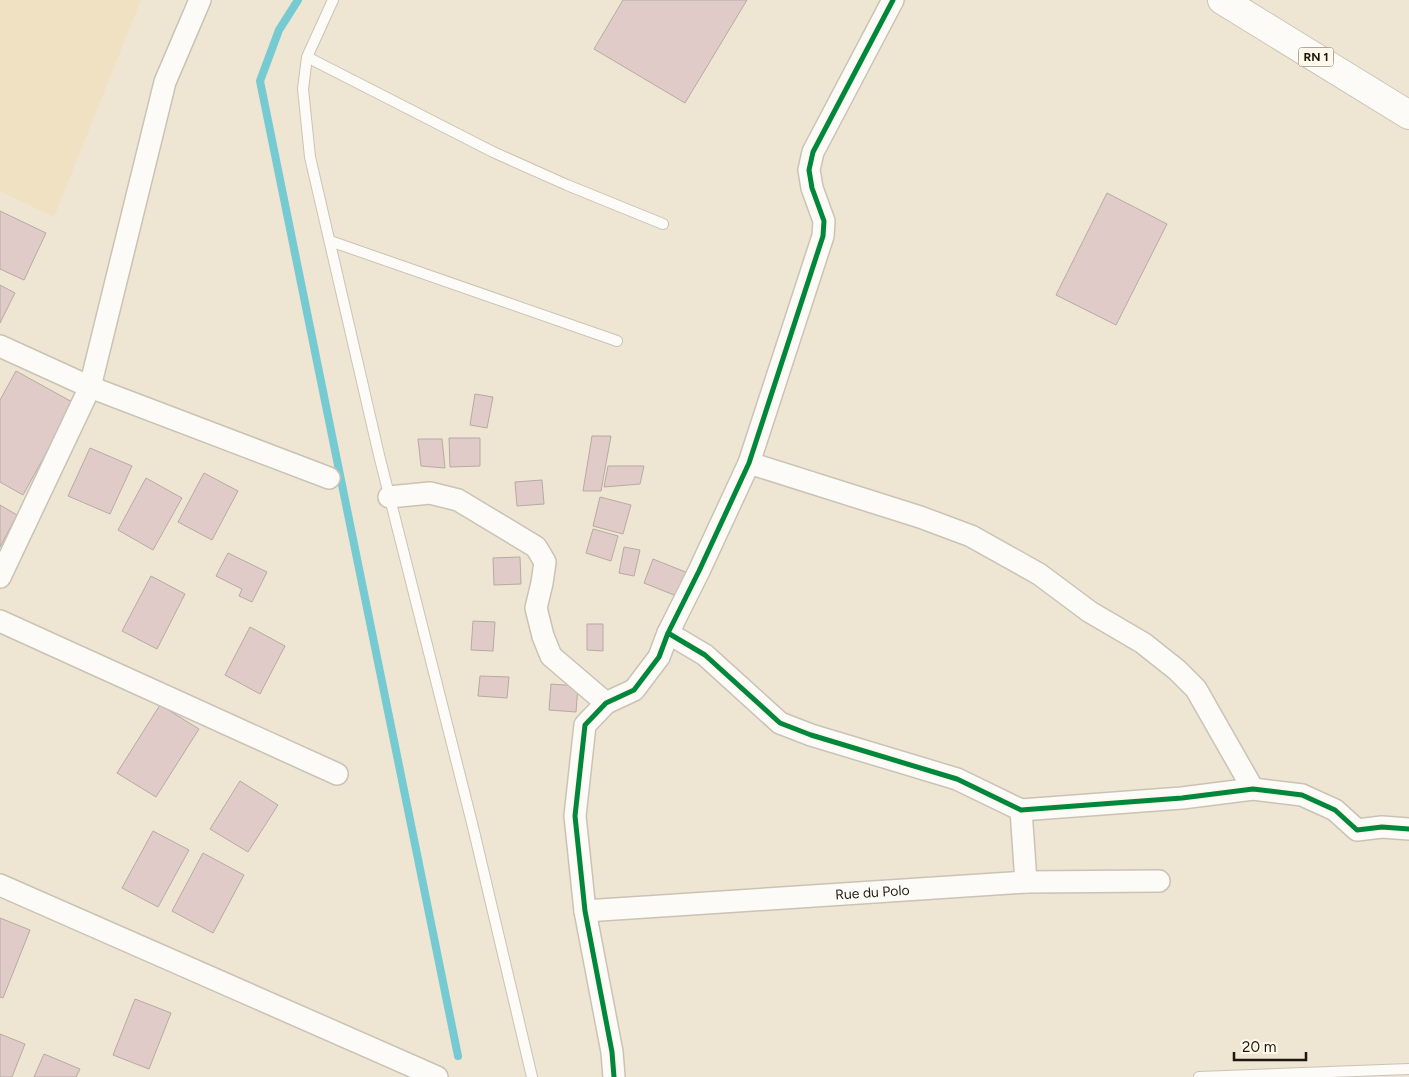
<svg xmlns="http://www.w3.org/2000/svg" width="1409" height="1077" font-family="Figtree,sans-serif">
<rect width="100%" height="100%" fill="#eee5d2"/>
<path fill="#f0e1c2" d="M0,0H141L54,217L0,191Z"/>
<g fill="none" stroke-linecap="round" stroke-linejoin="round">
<path stroke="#76cad2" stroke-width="8" d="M298,0L279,30L260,81L458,1056"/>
</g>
<path fill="#e0cbc8" stroke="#b5aba4" d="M623,0H747L685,103L594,49Z
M1107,193L1167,224L1116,325L1056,295Z
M0,211L46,233L24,280L0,269Z
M0,285L15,293L0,323Z
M16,371L74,403L23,495L0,482V400Z
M475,394L493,397L487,428L470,425Z
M592,436H611L601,491H583Z
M449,438H480V466L450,467Z
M418,439H442L445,468L421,466Z
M90,448L132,466L110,514L68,496Z
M608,466H644L640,484L604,487Z
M204,473L238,491L212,540L178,522Z
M146,478L182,498L153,550L118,530Z
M542,480L544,504L517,506L515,482Z
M600,497L631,505L623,534L593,526Z
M0,505L17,515L0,547Z
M593,529L618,536L611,561L586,553Z
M624,547L640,550L634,576L619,573Z
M228,553L267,572L252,602L239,596L242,589L216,576Z
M520,557L521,584L494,585L493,558Z
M653,559L688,573L679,597L644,583Z
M151,576L185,594L157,649L122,631Z
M473,621L495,622L493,651L471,650Z
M587,624H603V651L587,650Z
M250,627L285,646L260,694L225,675Z
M480,676L509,677L507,698L478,696Z
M551,684L578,686L576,712L549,710Z
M160,705L199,729L156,797L117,773Z
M240,781L278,805L248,852L210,829Z
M153,831L189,850L158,907L122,888Z
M203,853L244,875L213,933L172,911Z
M0,918L30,930L3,998L0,997Z
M135,999L171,1013L149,1069L113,1055Z
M0,1034L25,1044L12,1077H0Z
M44,1054L80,1069L76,1077H34Z"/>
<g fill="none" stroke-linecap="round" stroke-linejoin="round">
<g stroke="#cac3b4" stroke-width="12">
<path id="service" d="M333,0L307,57L303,89L310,157L379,455L473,827L532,1077
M307,57L493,152L567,185L663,224
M330,241L617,341
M1199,1077L1409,1069"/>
</g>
<g stroke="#cac3b4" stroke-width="24">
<g id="minor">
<path d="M0,346L90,387L329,478"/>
<path d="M749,463L920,517L971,536L1039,574L1090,612L1143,643L1177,670L1196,689L1253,789"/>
<path d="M389,497L430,493L458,500L536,547L545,562L542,583L536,608L543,636L551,656L606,703"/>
<path d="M0,577L90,387L165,82L200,0"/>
<path d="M0,621L337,774"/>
<path d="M668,633L705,655L780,723L811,735L957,779L1021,810L1182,798L1253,789L1302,795L1335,810L1357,830L1382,827L1409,829"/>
<path d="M1021,810L1026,882"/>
<path d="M0,885L437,1077"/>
<path id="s1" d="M585,911L1026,882L1159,881"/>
<path d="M614,1077L612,1052L585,911L575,816L585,725L606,703L634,690L659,657L668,633L699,571L749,463L823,236L824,221L812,188L809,170L813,152L893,0"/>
</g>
</g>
<g stroke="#cac3b4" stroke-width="30">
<path id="primary" d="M1222,0L1409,115"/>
</g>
<use href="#service" stroke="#fcfbf8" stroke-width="10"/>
<use href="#minor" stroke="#fcfbf8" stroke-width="21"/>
<use href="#primary" stroke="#fcfbf8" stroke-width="28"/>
<g stroke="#fef8ea" stroke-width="8">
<path id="cycleway" d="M668,633L705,655L780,723L811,735L957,779L1021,810L1182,798L1253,789L1302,795L1335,810L1357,830L1382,827L1409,829
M614,1077L612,1052L585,911L575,816L585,725L606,703L634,690L659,657L668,633L699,571L749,463L823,236L824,221L812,188L809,170L813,152L893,0"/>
</g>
<use href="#cycleway" stroke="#00873e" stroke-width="5"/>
</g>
<g text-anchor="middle" stroke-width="4" stroke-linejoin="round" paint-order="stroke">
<rect fill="#fef8ea" stroke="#605b4f" stroke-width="1" x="1298.5" y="47.5" width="35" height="19" rx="4"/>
<g font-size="12" font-weight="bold" fill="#1d180c">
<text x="1316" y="61">RN 1</text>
</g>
<g font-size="14" fill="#1d180c" stroke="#fef8ea">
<text dy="5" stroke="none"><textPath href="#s1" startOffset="288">Rue du Polo</textPath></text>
</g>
</g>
<path d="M1234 1052v8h72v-8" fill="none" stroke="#1d180c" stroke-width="2.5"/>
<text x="1242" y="1052" font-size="15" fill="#1d180c" stroke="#fef8ea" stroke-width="4" paint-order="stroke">20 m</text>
</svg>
